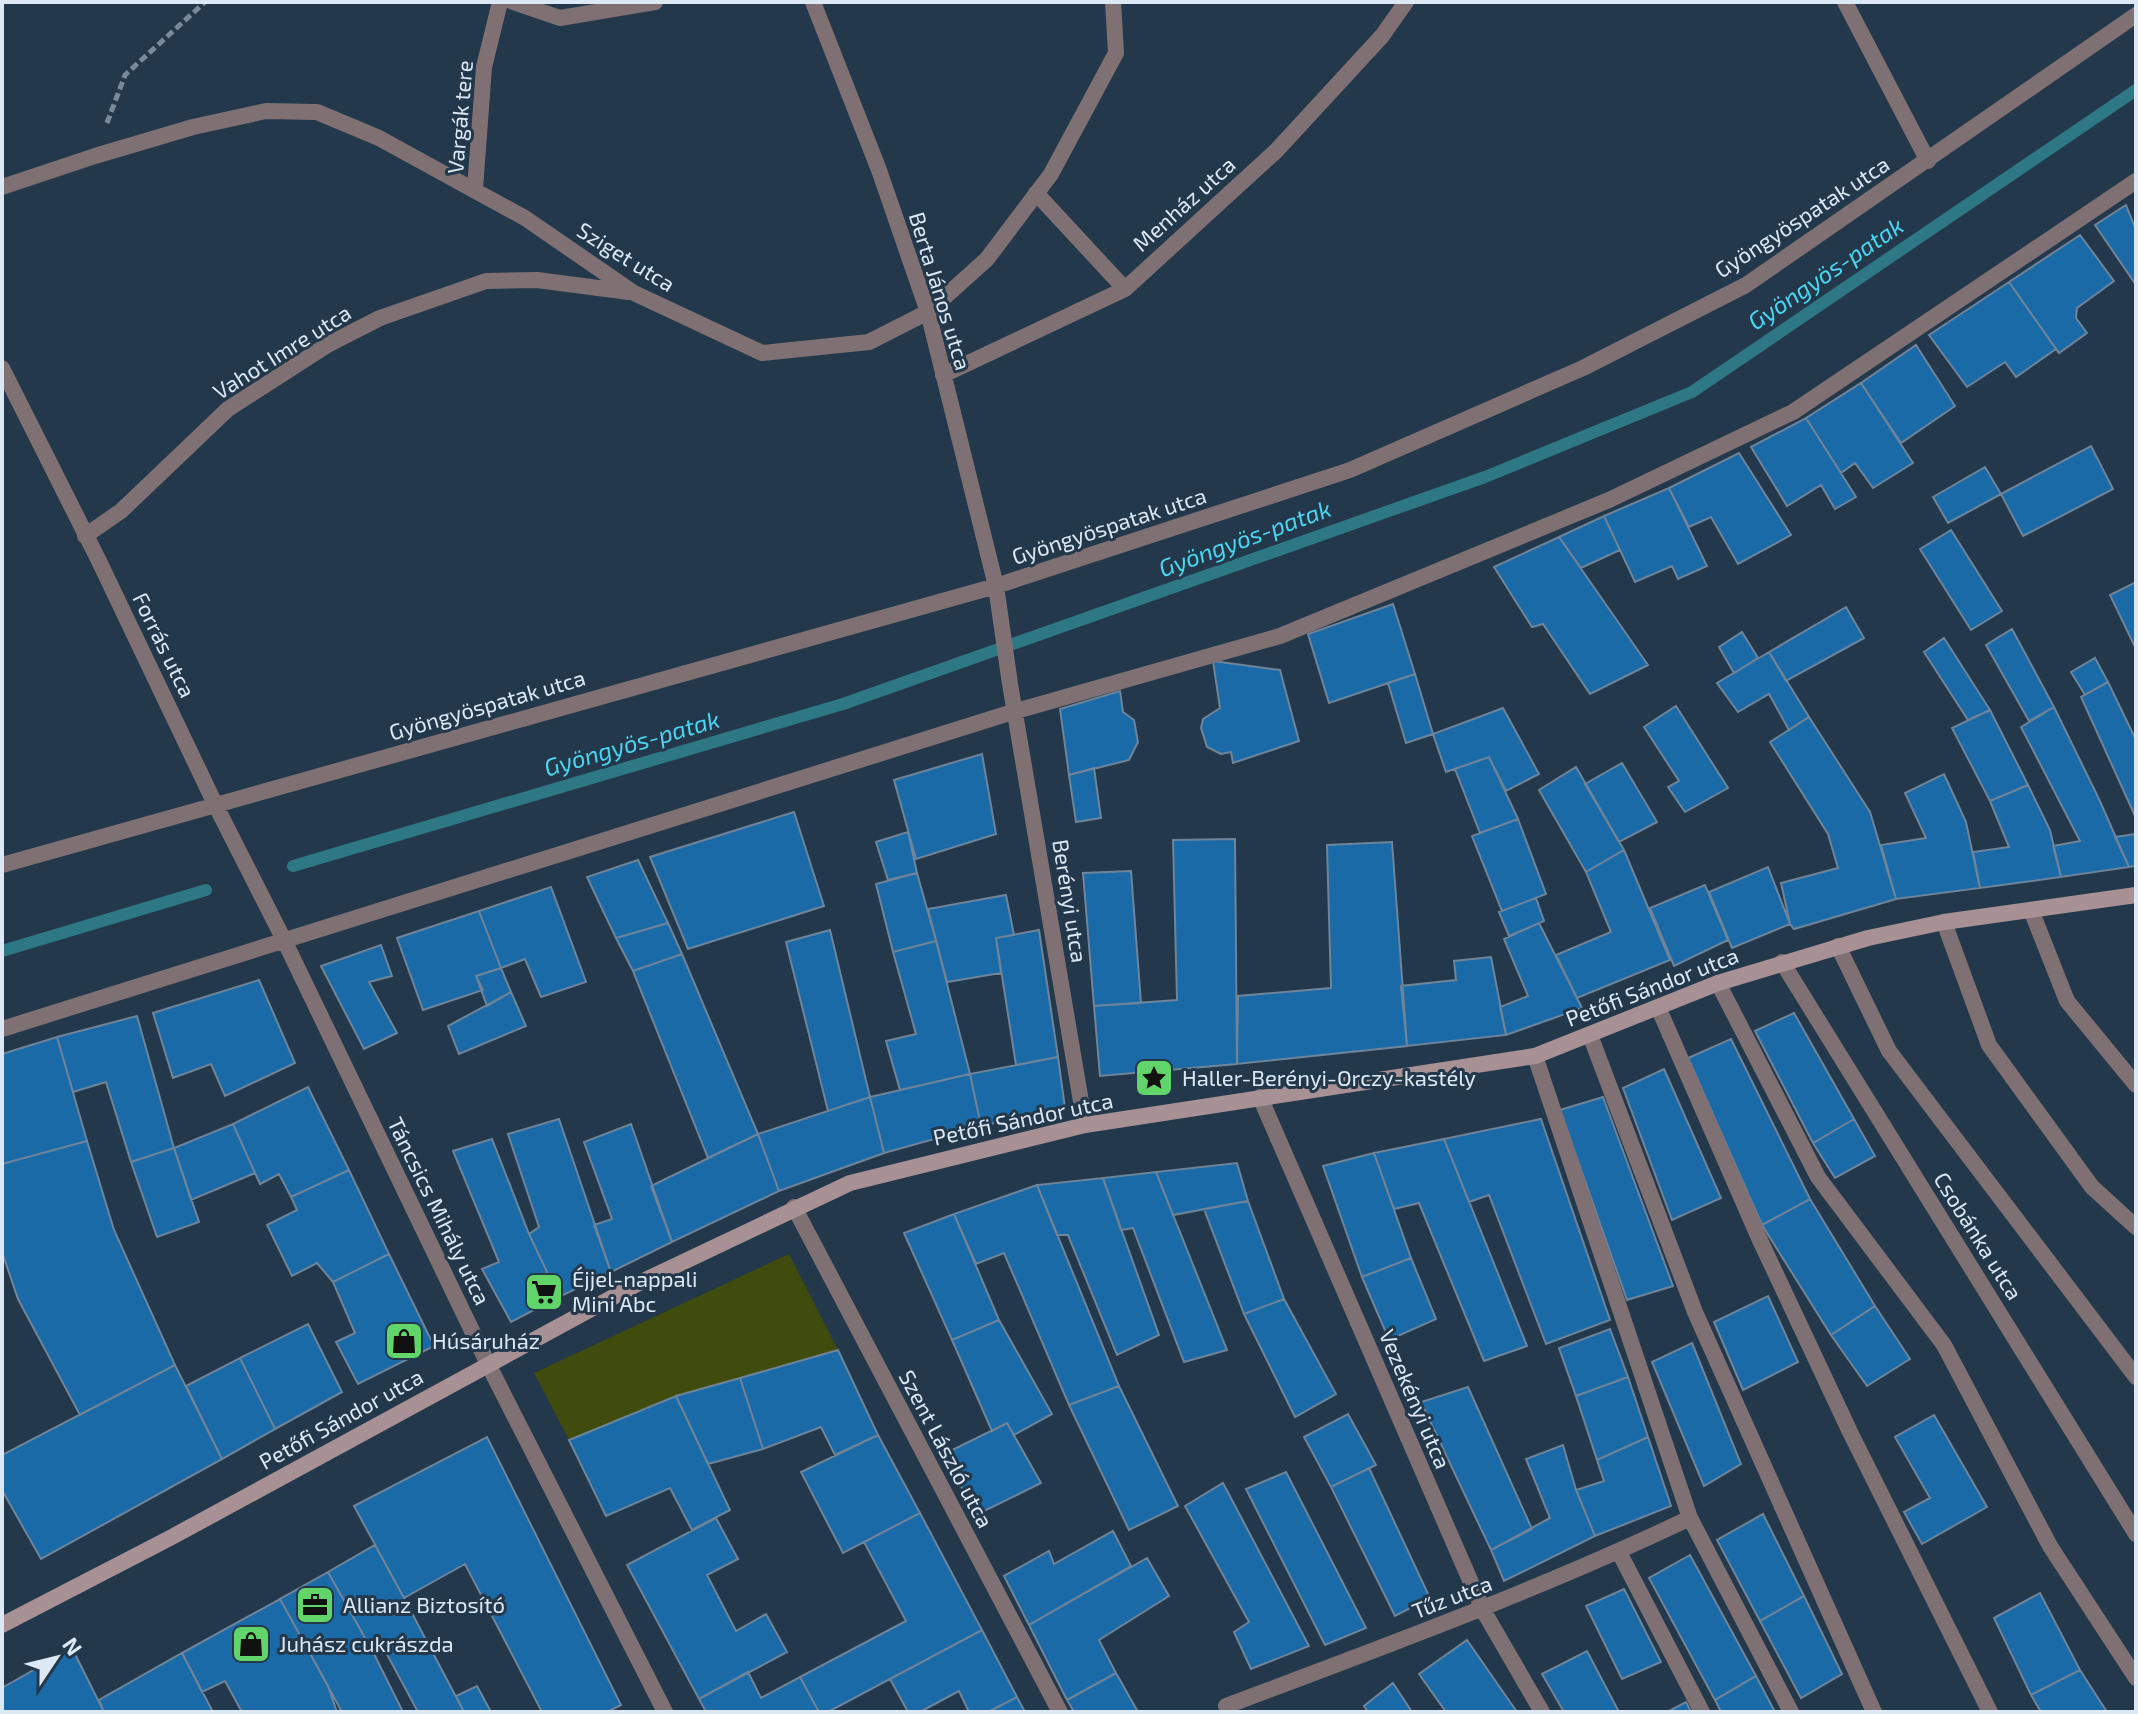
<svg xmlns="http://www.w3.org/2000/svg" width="2138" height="1714" font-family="'Exo 2',sans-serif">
<rect width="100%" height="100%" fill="#23384b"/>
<path fill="#3f4c0d" d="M789,1254L838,1350L676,1396L569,1440L534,1373Z"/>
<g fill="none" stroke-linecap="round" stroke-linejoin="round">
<path stroke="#2e7784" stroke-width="12" d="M293,866L843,704L1485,477L1692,392L2136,90
M2,951L206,890"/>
</g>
<path fill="#1b6aa8" stroke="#6d849a" stroke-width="2" d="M2126,205L2136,230V285L2095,225Z
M2080,235L2114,281L2077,308L2076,318L2087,333L2059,353L2009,282Z
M2009,282L2056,349L2016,377L2005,362L1967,387L1929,335Z
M1916,345L1955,406L1901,443L1861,383Z
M1861,383L1913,463L1873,488L1855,463L1841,473L1806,418Z
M1806,418L1856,497L1835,509L1821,485L1787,506L1751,447Z
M2091,446L2113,489L2023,536L2001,494Z
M1739,453L1791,535L1738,564L1711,517L1689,527L1669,488Z
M1985,467L2001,494L1948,523L1933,497Z
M1669,488L1707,566L1678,579L1672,566L1635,582L1604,516Z
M1604,516L1620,550L1581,568L1559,537Z
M1951,530L2002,611L1971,630L1920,549Z
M1559,537L1648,665L1590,694L1543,624L1532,627L1494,567Z
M2136,582V649L2110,595Z
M1393,604L1415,674L1329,703L1308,634Z
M1846,607L1864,638L1786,681L1769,652Z
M2012,629L2054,707L2029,721L1986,645Z
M1742,632L1758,658L1734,673L1719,647Z
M1944,638L1990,710L1968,720L1924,652Z
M1769,652L1809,717L1789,730L1769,694L1738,712L1717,683Z
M2095,658L2108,682L2085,695L2071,672Z
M1213,661L1280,670L1299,741L1233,763L1231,752L1221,754L1207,747L1201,728L1203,719L1220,708Z
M1415,674L1433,734L1406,743L1388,683Z
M2108,682L2136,740V818L2081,697Z
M1120,691L1123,712L1134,720L1138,742L1129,760L1069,775L1060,709Z
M1676,706L1728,788L1685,812L1668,787L1679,781L1644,727Z
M2054,707L2099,799L2129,867L2061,877L2053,846L2080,841L2021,727Z
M1503,708L1539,774L1506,791L1489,757L1446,772L1433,734Z
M1990,710L2028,785L1990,801L1952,728Z
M1809,717L1870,812L1896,899L1794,929L1790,924L1781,883L1838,868L1828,834L1770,742Z
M982,754L996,834L916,859L894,780Z
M1489,757L1518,819L1480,833L1455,769Z
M1622,763L1657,822L1619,842L1585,784Z
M1576,767L1624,850L1586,872L1539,790Z
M1094,768L1101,818L1076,822L1069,775Z
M1944,774L1966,822L1980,888L1896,899L1881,845L1926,838L1905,793Z
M2028,785L2050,830L2061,877L1980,888L1973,852L2009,847L1990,801Z
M794,812L824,906L688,949L650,857Z
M1518,819L1546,894L1502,911L1472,836Z
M908,832L917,873L888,880L876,842Z
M2136,834V866L2129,867L2115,837Z
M1235,839L1237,1064L1100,1076L1094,1006L1177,1000L1173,840Z
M1392,842L1407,1046L1237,1064L1238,996L1331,988L1327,845Z
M1624,850L1670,960L1577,998L1556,955L1611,932L1586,872Z
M638,860L668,923L616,938L587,877Z
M1768,867L1790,924L1732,948L1709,892Z
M1131,871L1141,1003L1094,1006L1083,873Z
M917,873L936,941L893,952L876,884Z
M1705,885L1728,940L1674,966L1650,908Z
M551,887L586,982L541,997L525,959L501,968L479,911Z
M1006,895L1014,935L996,938L1001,973L947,982L928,909Z
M1536,898L1544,921L1509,936L1499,912Z
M479,911L501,968L476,976L483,990L423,1010L397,938Z
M668,923L682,954L633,971L616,938Z
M1539,923L1582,1008L1506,1035L1500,1007L1528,996L1504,939Z
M830,930L870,1097L828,1111L786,942Z
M1039,930L1058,1057L1016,1065L996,938Z
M936,941L970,1074L900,1090L886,1041L916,1034L893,952Z
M381,945L392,976L369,982L397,1033L364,1049L321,966Z
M682,954L758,1134L708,1158L633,971Z
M1491,957L1506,1035L1407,1046L1401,986L1456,980L1454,961Z
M501,968L511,992L487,1006L476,976Z
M259,980L295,1063L225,1096L211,1064L173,1078L153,1013Z
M511,992L526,1026L459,1054L448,1026Z
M1794,1013L1854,1119L1813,1143L1755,1031Z
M137,1016L174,1148L131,1162L106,1082L73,1092L57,1037Z
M57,1037L87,1141L2,1164V1054Z
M1731,1039L1810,1199L1762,1225L1688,1058Z
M1058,1057L1065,1108L981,1126L970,1074Z
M1664,1069L1721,1198L1672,1220L1623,1088Z
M970,1074L981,1126L884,1153L870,1097Z
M308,1087L349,1170L291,1197L279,1174L260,1184L233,1124Z
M870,1097L884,1153L779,1191L758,1134Z
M1603,1097L1673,1286L1627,1300L1560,1110Z
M559,1119L611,1272L559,1297L529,1234L539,1227L508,1134Z
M1541,1119L1610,1320L1546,1344L1489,1195L1469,1202L1444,1139Z
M1854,1119L1875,1156L1835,1178L1813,1143Z
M233,1124L255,1173L191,1200L174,1148Z
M631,1124L672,1242L611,1272L594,1225L612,1219L584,1142Z
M758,1134L779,1191L672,1242L651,1186Z
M492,1139L529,1234L559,1297L511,1322L482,1269L499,1262L453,1151Z
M1444,1139L1527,1346L1484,1361L1419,1203L1394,1209L1374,1153Z
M87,1141L114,1230L175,1365L80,1415L18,1299L2,1252V1164Z
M174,1148L199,1222L157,1237L131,1162Z
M1374,1153L1411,1258L1362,1277L1323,1166Z
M1237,1163L1248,1201L1173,1215L1156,1172Z
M349,1170L389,1254L333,1282L317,1263L292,1276L267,1225L297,1210L291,1197Z
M1156,1172L1227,1350L1184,1362L1133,1228L1121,1230L1103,1178Z
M1103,1178L1159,1335L1117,1355L1068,1235H1057L1037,1185Z
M1037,1185L1119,1386L1069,1405L1004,1253L976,1264L954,1214Z
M1810,1199L1875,1306L1831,1335L1762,1225Z
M1248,1201L1284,1299L1244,1314L1204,1209Z
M954,1214L999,1320L952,1340L904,1233Z
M389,1254L434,1346L358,1384L336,1342L355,1333L333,1282Z
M1411,1258L1436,1319L1389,1340L1362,1277Z
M1768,1296L1798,1362L1743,1390L1714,1322Z
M1284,1299L1336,1394L1295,1417L1244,1314Z
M1875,1306L1910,1359L1867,1386L1831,1335Z
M999,1320L1052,1414L1014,1435L1007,1423L992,1431L952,1340Z
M308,1324L342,1392L275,1429L240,1358Z
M1610,1329L1628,1377L1576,1396L1559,1348Z
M1692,1343L1741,1464L1704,1486L1652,1362Z
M838,1350L878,1435L835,1455L821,1427L763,1449L740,1378Z
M240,1358L275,1429L222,1459L186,1386Z
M175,1365L222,1459L41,1559L2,1490V1455Z
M1628,1377L1648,1437L1597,1460L1576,1396Z
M740,1378L763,1449L708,1464L676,1396Z
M1119,1386L1178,1506L1129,1530L1069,1405Z
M1468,1387L1532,1529L1491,1550L1421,1402Z
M676,1396L730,1510L692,1530L670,1488L606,1516L569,1440Z
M1348,1414L1376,1465L1331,1487L1304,1437Z
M1934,1415L1987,1507L1922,1544L1904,1512L1930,1498L1895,1437Z
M1007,1423L1041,1483L976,1515L944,1454Z
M878,1435L920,1513L843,1553L801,1472Z
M487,1437L621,1705L607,1712H542L465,1564L404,1598L354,1506Z
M1648,1437L1671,1506L1595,1536L1576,1490L1604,1481L1597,1460Z
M1563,1445L1576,1490L1595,1536L1504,1581L1491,1550L1550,1518L1526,1459Z
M1369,1468L1430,1598L1395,1616L1331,1487Z
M1286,1472L1366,1628L1325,1645L1246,1489Z
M1223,1483L1309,1646L1251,1669L1234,1632L1249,1622L1185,1506Z
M920,1513L982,1630L828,1712H819L800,1677L906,1621L864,1542Z
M1763,1514L1804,1596L1760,1621L1717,1540Z
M716,1518L738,1559L707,1575L736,1631L766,1614L787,1652L699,1699L627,1565Z
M1113,1531L1131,1566L1029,1625L1004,1576L1049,1551L1054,1564Z
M375,1545L404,1598L464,1712H418L382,1645L373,1652L328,1572Z
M1690,1555L1756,1676L1715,1700L1649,1578Z
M1147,1558L1169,1596L1099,1640L1116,1673L1067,1700L1029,1625Z
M328,1572L373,1652L403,1712H342L280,1599Z
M1624,1589L1661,1662L1622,1679L1586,1606Z
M2040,1593L2080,1670L2031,1695L1994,1618Z
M1804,1596L1842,1674L1801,1698L1760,1621Z
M280,1599L328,1686L337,1712H242L225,1681L202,1692L182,1653Z
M982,1630L1017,1697L988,1712H969L959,1691L920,1712H908L890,1679Z
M1467,1640L1517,1712H1446L1419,1674Z
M72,1648L104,1712H2V1688Z
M1587,1651L1619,1712H1564L1542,1674Z
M182,1653L213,1712H104L99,1700Z
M2080,1670L2107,1712H2041L2031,1695Z
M748,1672L761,1698L800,1677L819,1712H706L699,1699Z
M1116,1673L1138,1712H1074L1067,1700Z
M1756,1676L1775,1712H1721L1715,1700Z
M1393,1683L1412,1712H1368L1364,1706Z
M477,1686L491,1712H464L456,1696Z
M1017,1697L1025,1712H988Z
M1686,1702L1691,1712H1667Z"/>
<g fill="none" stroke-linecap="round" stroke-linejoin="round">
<path stroke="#788999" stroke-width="5" stroke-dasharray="8 4" stroke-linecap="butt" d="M107,123L125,75L205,2"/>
<path stroke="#7f7073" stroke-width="16" d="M513,2L560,18L655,2
M813,2L879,170L928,312L996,586L1010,684L1085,1125
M1845,2L1928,161
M2,187L95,156L193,127L266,111L317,112L379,138L525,218L634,293L762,353L869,342L928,312L987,259L1051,174L1116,53L1113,2
M475,189L484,67L500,2
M1036,193L1125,289
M2,368L99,561L215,804L285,942L488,1364L665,1712
M943,375L1125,289L1276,151L1382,36L1406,2
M85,536L121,511L228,409L329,344L380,318L486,281L537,280L629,292
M2,865L996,586L1350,470L1583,368L1746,285L2136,15
M2031,910L2067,1001L2136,1085
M1944,922L1989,1045L2092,1187L2136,1227
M1838,946L1889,1051L2136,1377
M1782,962L2136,1534
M1718,983L1818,1177L1944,1345L2050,1546L2136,1678
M1658,1007L1759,1238L1850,1432L1990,1712
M2,1029L1016,711L1280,636L1609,500L1793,412L2136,181
M1590,1035L1695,1312L1874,1712
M1535,1056L1690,1518L1791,1712
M1260,1097L1483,1610L1542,1712
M794,1207L1060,1712
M1619,1552L1702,1712
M1226,1706C1383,1647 1539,1590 1690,1518"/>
<path stroke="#a89195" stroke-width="16" d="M2,1625L170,1538L639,1283L850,1183L1085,1125L1535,1056L1718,983L1868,938L1944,922L2136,895"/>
</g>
<defs>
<g id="sight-square" transform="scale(2)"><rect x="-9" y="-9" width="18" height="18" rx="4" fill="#61d46a" stroke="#23384b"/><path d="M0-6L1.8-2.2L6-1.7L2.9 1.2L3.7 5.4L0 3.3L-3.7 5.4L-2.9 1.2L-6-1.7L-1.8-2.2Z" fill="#111"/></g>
<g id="supermarket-square" transform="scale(2)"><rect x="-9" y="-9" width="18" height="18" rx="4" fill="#61d46a" stroke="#23384b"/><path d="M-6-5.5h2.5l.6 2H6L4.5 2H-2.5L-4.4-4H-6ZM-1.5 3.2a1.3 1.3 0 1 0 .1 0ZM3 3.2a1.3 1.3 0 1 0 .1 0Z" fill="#111"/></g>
<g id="shop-square" transform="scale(2)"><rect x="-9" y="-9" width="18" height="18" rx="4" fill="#61d46a" stroke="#23384b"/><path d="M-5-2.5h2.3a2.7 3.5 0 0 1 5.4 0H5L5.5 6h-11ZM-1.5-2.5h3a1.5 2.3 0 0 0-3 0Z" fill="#111"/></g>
<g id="office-square" transform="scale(2)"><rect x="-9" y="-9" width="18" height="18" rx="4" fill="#61d46a" stroke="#23384b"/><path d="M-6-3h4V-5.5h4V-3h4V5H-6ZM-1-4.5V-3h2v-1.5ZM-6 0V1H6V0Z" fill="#111"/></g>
</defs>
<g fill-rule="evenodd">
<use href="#sight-square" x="1154" y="1078"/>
<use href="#supermarket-square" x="544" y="1292"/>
<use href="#shop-square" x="404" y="1341"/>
<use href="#office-square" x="315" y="1605"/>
<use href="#shop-square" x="251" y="1644"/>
</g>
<g text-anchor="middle" stroke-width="6" stroke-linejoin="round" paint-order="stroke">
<g font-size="22" fill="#dce8f4" stroke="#23384b">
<text transform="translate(460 117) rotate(-85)" y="8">Vargák tere</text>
<text transform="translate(1184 204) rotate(-42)" y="8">Menház utca</text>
<text transform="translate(1802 217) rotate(-33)" y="8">Gyöngyöspatak utca</text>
<text transform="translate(626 257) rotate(32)" y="8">Sziget utca</text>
<text transform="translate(940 291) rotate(73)" y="8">Berta János utca</text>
<text transform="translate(282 352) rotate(-32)" y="8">Vahot Imre utca</text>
<text transform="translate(1109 526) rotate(-18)" y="8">Gyöngyöspatak utca</text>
<text transform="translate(164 645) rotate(64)" y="8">Forrás utca</text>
<text transform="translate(487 705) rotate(-16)" y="8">Gyöngyöspatak utca</text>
<text transform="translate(1070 901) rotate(81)" y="8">Berényi utca</text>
<text transform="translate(1652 987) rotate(-21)" y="8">Petőfi Sándor utca</text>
<text transform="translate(1023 1119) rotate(-12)" y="8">Petőfi Sándor utca</text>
<text transform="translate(439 1211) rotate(64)" y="8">Táncsics Mihály utca</text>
<text transform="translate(1978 1236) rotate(58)" y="8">Csobánka utca</text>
<text transform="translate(1415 1399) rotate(67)" y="8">Vezekényi utca</text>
<text transform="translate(341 1419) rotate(-29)" y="8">Petőfi Sándor utca</text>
<text transform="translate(946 1449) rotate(62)" y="8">Szent László utca</text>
<text transform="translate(1452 1597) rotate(-21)" y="8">Tűz utca</text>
</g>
<g font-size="22" fill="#dce8f4" stroke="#23384b" text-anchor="start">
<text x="1182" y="1086">Haller-Berényi-Orczy-kastély</text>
<text x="572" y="1287">Éjjel-nappali<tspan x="572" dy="25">Mini Abc</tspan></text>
<text x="432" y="1349">Húsáruház</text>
<text x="343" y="1613">Allianz Biztosító</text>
<text x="279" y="1652">Juhász cukrászda</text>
</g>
<g font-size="24" font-style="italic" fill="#4ad6f0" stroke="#23384b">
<text transform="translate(1826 274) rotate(-34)" y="8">Gyöngyös-patak</text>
<text transform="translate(1245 539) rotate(-20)" y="8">Gyöngyös-patak</text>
<text transform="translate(632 744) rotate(-16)" y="8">Gyöngyös-patak</text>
</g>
</g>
<rect width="2138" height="1714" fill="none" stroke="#dce8f4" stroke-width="8"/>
<g transform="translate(56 1658) rotate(55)" stroke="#23384b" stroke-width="6" paint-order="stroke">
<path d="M0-6L14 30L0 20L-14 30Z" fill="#dce8f4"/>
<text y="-12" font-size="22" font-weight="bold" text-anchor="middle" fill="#dce8f4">N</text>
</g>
</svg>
